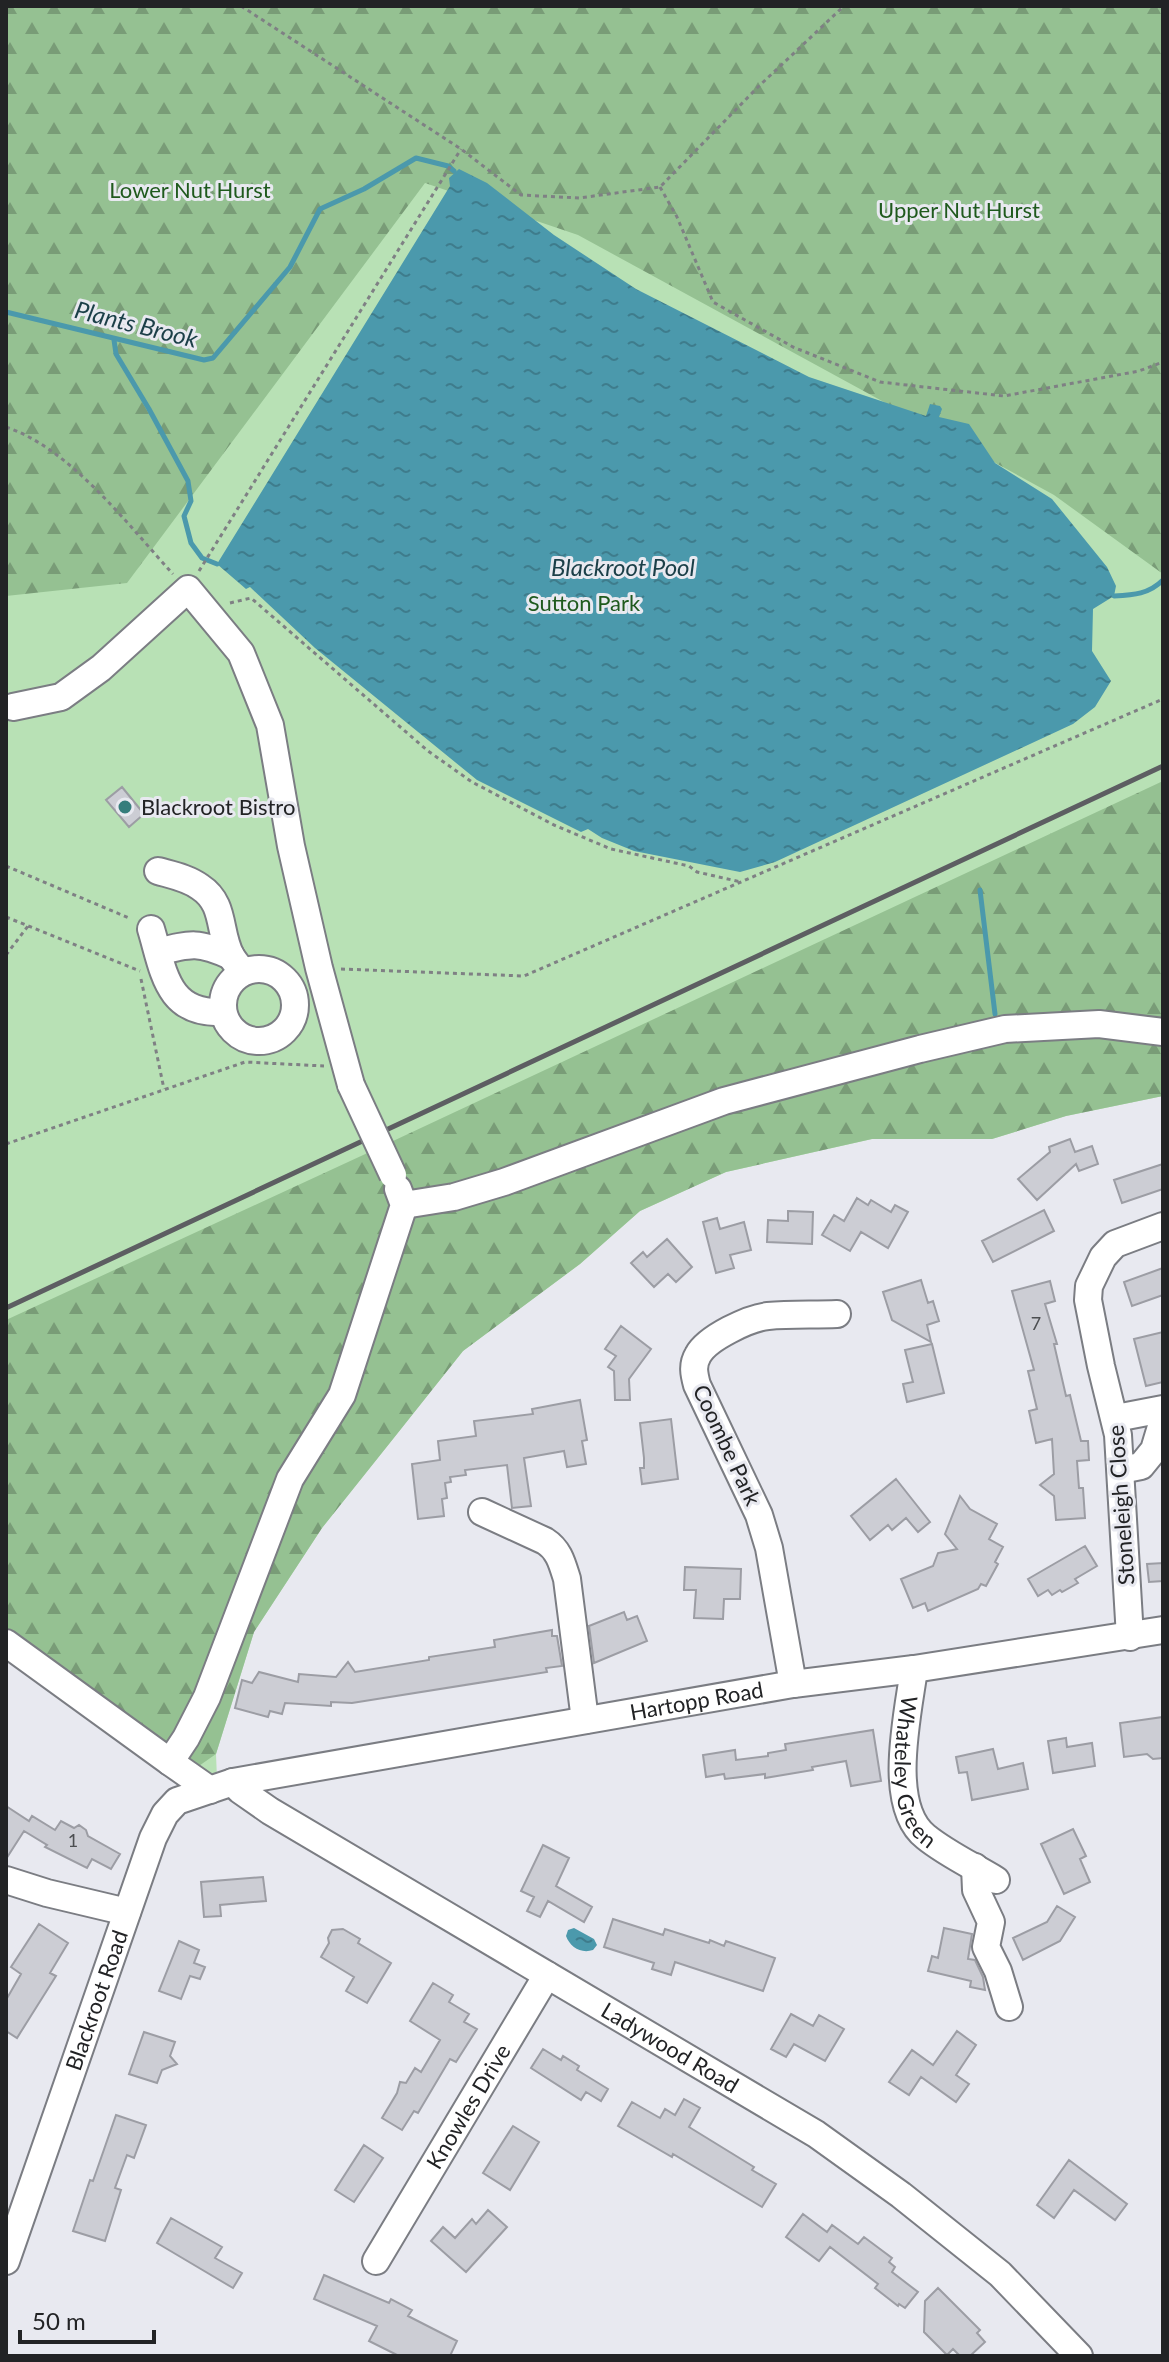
<svg xmlns="http://www.w3.org/2000/svg" width="1169" height="2362" font-family="Lato,sans-serif">
<defs>
<pattern id="forest-firs" width="22" height="20" patternUnits="userSpaceOnUse" patternTransform="scale(2)"><rect width="22" height="20" fill="#95c192"/><path d="M5 1l3.5 6h-7zM16 11l3.5 6h-7z" fill="#799c77"/></pattern>
<pattern id="water-ripples" width="26" height="14" patternUnits="userSpaceOnUse" patternTransform="scale(2)"><rect width="26" height="14" fill="#4b99ac"/><path d="M2 4q2-2 4 0t4 0M15 11q2-2 4 0t4 0" fill="none" stroke="#3e7c8c"/></pattern>
</defs>
<rect width="100%" height="100%" fill="#e8e9f0"/>
<path fill="#b8e1b5" d="M6,6H1163V1096L1066,1116L992,1139H872L726,1172L640,1211L580,1264L463,1351L322,1528L254,1632L216,1754L217,1779L6,1653Z"/>
<path fill="url(#forest-firs)" d="M6,6H1163V574L1054,495L578,235L425,183L127,583L6,596Z
M1163,781V1096L1066,1116L992,1139H872L726,1172L640,1211L580,1264L463,1351L397,1434L322,1528L254,1632L216,1754L196,1768L57,1669L6,1629V1320L361,1156Z"/>
<path fill="url(#water-ripples)" d="M459,169L487,183L554,235L636,289L809,377L926,416L930,404L940,406L942,409L939,417L969,424L995,463L1052,499L1107,567L1116,586L1114,596L1093,609L1092,651L1111,681L1095,707L1073,724L775,862L740,872L634,851L602,838L588,829L581,832L477,780L315,648L250,587L246,589L217,564L450,186L449,178Z
M574,1928L594,1939L597,1945L593,1950C581,1954 570,1947 566,1936L568,1930Z"/>
<g fill="none" stroke-linecap="round" stroke-linejoin="round">
<path stroke="#4b99ac" stroke-width="5" d="M6,312L204,360L213,358L290,267L320,209L364,189L416,158L448,166L454,171
M114,340L116,354L149,409L188,481L191,501L184,516L191,543L202,558L217,564
M1114,596C1134,595 1149,594 1163,580
M980,890L995,1014"/>
</g>
<path fill="#cccdd4" stroke="#9c9da4" stroke-width="2" d="M122,787L144,814L129,827L106,800Z
M1070,1139L1075,1152L1092,1146L1098,1164L1079,1171L1076,1164L1037,1200L1018,1179L1050,1152L1049,1147Z
M1163,1164V1189L1122,1203L1114,1180Z
M857,1198L868,1205L871,1200L891,1212L895,1205L908,1212L888,1248L861,1232L850,1251L822,1235L834,1215L844,1221Z
M1044,1210L1054,1231L993,1262L982,1241Z
M788,1211L813,1212L812,1244L767,1242L768,1220L788,1221Z
M717,1218L720,1229L744,1222L751,1250L730,1255L734,1268L716,1273L703,1222Z
M667,1239L692,1267L676,1282L668,1274L654,1287L631,1263L643,1252L647,1257Z
M1163,1268V1295L1132,1306L1124,1282Z
M921,1280L928,1303L933,1301L939,1321L927,1325L931,1342L892,1320L883,1292Z
M1050,1281L1055,1301L1045,1304L1057,1344H1054L1066,1396L1070,1395L1081,1441H1088L1089,1460L1077,1461L1079,1488H1083L1085,1518L1056,1520L1054,1496L1040,1485L1054,1474L1052,1439L1036,1443L1029,1411L1037,1409L1028,1371L1034,1370L1012,1291Z
M621,1326L651,1349L629,1379L630,1400H615L614,1371L608,1367L616,1356L605,1349Z
M1163,1332V1382L1146,1386L1134,1339Z
M932,1344L944,1393L907,1402L903,1384L913,1382L905,1350Z
M580,1400L587,1440L582,1441L586,1464L567,1467L564,1451L524,1458L531,1506L512,1508L507,1465L465,1470L466,1475L450,1477L451,1482L445,1483L447,1498L442,1499L444,1516L418,1519L412,1464L440,1460L438,1441L476,1436L474,1421L533,1414L532,1409Z
M671,1419L678,1479L642,1484L640,1468H644V1458L640,1423Z
M896,1479L930,1522L918,1532L906,1518L892,1530L888,1525L870,1540L851,1516Z
M960,1496L970,1509L997,1524L989,1539L1003,1547L995,1562L998,1564L986,1586L981,1584L978,1589L928,1611L925,1603L913,1608L901,1579L933,1566L938,1553L957,1549L945,1534Z
M1085,1546L1097,1566L1075,1579L1078,1583L1062,1592L1060,1590L1052,1595L1048,1590L1038,1596L1028,1579Z
M1163,1563V1581L1149,1582L1147,1564Z
M685,1567L741,1569L740,1599H724L723,1619L694,1618L696,1590H684Z
M624,1612L627,1620L637,1616L647,1641L594,1663L589,1626Z
M552,1630V1636H557L562,1666L546,1668L547,1672L352,1703L331,1702V1706L285,1703L282,1714L270,1711L268,1717L235,1708L242,1680L252,1683L259,1672L298,1682L299,1674L336,1677L348,1662L355,1672L429,1660V1657L495,1647L494,1640Z
M1163,1717V1758L1153,1759L1147,1754L1124,1757L1120,1723Z
M873,1730L881,1781L851,1786L846,1761L812,1767L813,1770L765,1778V1774L725,1779L724,1774L706,1777L703,1755L735,1750L736,1760L768,1756V1753L786,1750L785,1744Z
M1066,1738L1067,1747L1092,1743L1095,1766L1053,1773L1048,1741Z
M993,1749L998,1769L1023,1763L1028,1789L972,1800L967,1772L959,1773L956,1757Z
M6,1806L29,1821L32,1816L55,1830L61,1821L74,1828L79,1825L86,1830L88,1836L120,1854L111,1869L92,1859L87,1868L45,1847L47,1845L24,1831L6,1859Z
M1073,1829L1086,1856L1080,1859L1090,1882L1064,1894L1041,1844Z
M543,1845L569,1858L556,1886L592,1907L584,1922L548,1901L540,1917L527,1911L534,1897L521,1891Z
M263,1877L266,1901L220,1905L221,1916L204,1917L201,1882Z
M1057,1906L1075,1917L1060,1941L1023,1960L1013,1938L1047,1922Z
M613,1919L663,1935L665,1929L709,1943L710,1940L724,1946L726,1941L775,1958L763,1991L675,1962L671,1975L652,1969L654,1963L604,1947Z
M39,1924L68,1943L50,1973L56,1976L17,2038L6,2031V2000L21,1974L11,1967Z
M944,1928L972,1934L968,1959L975,1960L983,1977L985,1990L970,1987L971,1981L928,1971L932,1956L938,1958Z
M343,1929L360,1939L358,1943L391,1963L367,2003L346,1991L354,1977L321,1957L329,1943L328,1938L332,1930Z
M179,1941L199,1950L194,1963L205,1967L200,1979L190,1976L181,1999L159,1991Z
M433,1983L453,1995L449,2002L469,2014L464,2022L477,2029L456,2062L450,2059L418,2113L414,2111L402,2130L382,2118L397,2093L400,2082L406,2083L415,2068L421,2072L440,2040L410,2021Z
M791,2014L813,2026L819,2015L844,2029L825,2061L794,2044L786,2057L771,2049Z
M957,2031L976,2045L956,2075L969,2084L956,2102L921,2077L909,2095L889,2082L912,2050L933,2065Z
M144,2032L175,2042L170,2056L177,2064L162,2070L157,2083L129,2074Z
M543,2049L561,2060L563,2056L579,2066L577,2070L608,2089L601,2101L586,2092L581,2100L531,2068Z
M684,2099L700,2108L689,2127L754,2167L752,2170L776,2184L762,2207L673,2154L672,2157L618,2126L632,2102L660,2118L665,2109L675,2115Z
M116,2115L146,2125L134,2158L127,2155L115,2188L121,2190L105,2241L73,2231L90,2180L93,2181Z
M513,2126L539,2142L510,2190L483,2173Z
M364,2145L383,2158L354,2202L335,2190Z
M1069,2160L1127,2204L1115,2220L1074,2190L1054,2218L1037,2205Z
M488,2210L507,2227L466,2272L431,2241L443,2227L455,2238L472,2219L476,2224Z
M803,2214L827,2232L832,2225L858,2244L864,2237L892,2258L889,2262L895,2267L892,2272L918,2292L905,2308L899,2304L898,2306L875,2288L878,2284L830,2247L819,2261L786,2237Z
M171,2218L222,2247L215,2258L242,2273L233,2288L157,2243Z
M324,2275L389,2303L391,2299L412,2310L408,2316L457,2341L450,2356H399L369,2341L377,2326L314,2299Z
M938,2288L980,2330L977,2333L985,2342L970,2356H960L953,2349L947,2355L924,2332L925,2301Z"/>
<g fill="none" stroke-linecap="round" stroke-linejoin="round">
<g stroke="#7b7d83" stroke-width="30">
<g id="minor">
<path d="M13,707L61,697L101,668L188,589L241,653L270,725L291,846L319,968L351,1085"/>
<path d="M158,871C172,875 188,878 200,887C226,904 218,932 231,956C234,961 239,967 243,972"/>
<path d="M151,929C164,972 167,1015 223,1012"/>
<path d="M158,952C192,943 199,942 231,956"/>
<circle cx="259" cy="1005" r="36"/>
<path d="M404,1205L454,1197L504,1182L724,1101L920,1049L1005,1029L1099,1024L1163,1032"/>
<path d="M1116,1418L1163,1409"/>
<path d="M1121,1470L1141,1466L1154,1450L1163,1420"/>
<path d="M482,1512L545,1541C559,1550 562,1563 567,1579L585,1720"/>
<path d="M1130,1637L1118,1435L1101,1366L1088,1300L1089,1286L1103,1257L1115,1244L1163,1226"/>
<path d="M6,1643L170,1762"/>
<path id="s1" d="M914,1669C908,1714 886,1806 926,1837C947,1854 973,1866 996,1880"/>
<path d="M793,1684L769,1548L759,1515L697,1385C694,1374 692,1365 698,1355C707,1338 749,1318 768,1316C790,1314 814,1315 837,1314"/>
<path id="s2" d="M233,1782L240,1790L270,1811L816,2134L901,2195L1000,2274L1079,2356"/>
<path d="M210,1790L170,1762L186,1738L207,1697L290,1479L342,1395L404,1205L398,1189"/>
<path d="M975,1867L976,1890L991,1922L986,1947L998,1971L1009,2007"/>
<path d="M6,1880L47,1893L127,1912"/>
<path id="s3" d="M6,2261L153,1838L165,1814L177,1801L233,1782L793,1684L914,1669L1163,1630"/>
<path id="s4" d="M376,2261L547,1975"/>
</g>
</g>
<path stroke="#7f8084" stroke-width="3" stroke-dasharray="4 4" stroke-linecap="butt" d="M241,6L461,149L521,195L579,198L660,187L759,86L844,6
M660,187L677,217L713,302L793,347L880,382L1004,396L1139,371L1163,362
M6,427C71,449 127,524 173,574
M199,571L461,149
M230,603L251,598L428,751L472,782L554,825L611,849L689,866L697,872L741,882
M6,866L129,918L130,920
M6,917L140,971
M6,955L28,926
M341,969L524,976L1163,699
M141,979L164,1089
M6,1144L245,1062L324,1066"/>
<use href="#minor" stroke="#fff" stroke-width="26"/>
<path stroke="#5d5e62" stroke-width="5" d="M6,1308L1163,766"/>
<g stroke="#7b7d83" stroke-width="30" stroke-linecap="butt">
<path id="minor-bridge" d="M351,1085L393,1175"/>
</g>
<use href="#minor-bridge" stroke="#fff" stroke-width="26"/>
</g>
<circle fill="#357d7c" stroke="#e8e9f0" stroke-width="3" cx="125" cy="807" r="8"/>
<g text-anchor="middle" stroke-width="6" stroke-linejoin="round" paint-order="stroke">
<g font-size="18" fill="#4c4e51">
<text x="1036" y="1330">7</text>
<text x="73" y="1847">1</text>
</g>
<g font-size="22" fill="#1f5a1d" stroke="#e8e9f0">
<text x="190" y="198">Lower Nut Hurst</text>
<text x="959" y="218">Upper Nut Hurst</text>
<text x="584" y="611">Sutton Park</text>
</g>
<g font-size="22" fill="#222325" stroke="#e8e9f0" text-anchor="start">
<text x="141" y="815">Blackroot Bistro</text>
</g>
<g font-size="22" fill="#222325" stroke="#e8e9f0">
<text transform="translate(727 1445) rotate(65)" y="8">Coombe Park</text>
<text transform="translate(1121 1505) rotate(-94)" y="8">Stoneleigh Close</text>
<text dy="8" stroke="none"><textPath href="#s3" startOffset="1022">Hartopp Road</textPath></text>
<text dy="8" stroke="none"><textPath href="#s1" startOffset="106">Whateley Green</textPath></text>
<text dy="8" stroke="none"><textPath href="#s3" startOffset="276">Blackroot Road</textPath></text>
<text dy="8" stroke="none"><textPath href="#s2" startOffset="512">Ladywood Road</textPath></text>
<text dy="8" stroke="none"><textPath href="#s4" startOffset="180">Knowles Drive</textPath></text>
</g>
<g font-size="24" font-style="italic" fill="#1b3f48" stroke="#e8e9f0">
<text transform="translate(136 325) rotate(14)" y="8">Plants Brook</text>
<text x="623" y="576">Blackroot Pool</text>
</g>
</g>
<rect width="1169" height="2362" fill="none" stroke="#222325" stroke-width="16"/>
<path d="M20 2330v12h134v-12" fill="none" stroke="#222325" stroke-width="4"/>
<text x="32" y="2330" font-size="24" fill="#222325" stroke="#e8e9f0" stroke-width="6" paint-order="stroke">50 m</text>
</svg>
